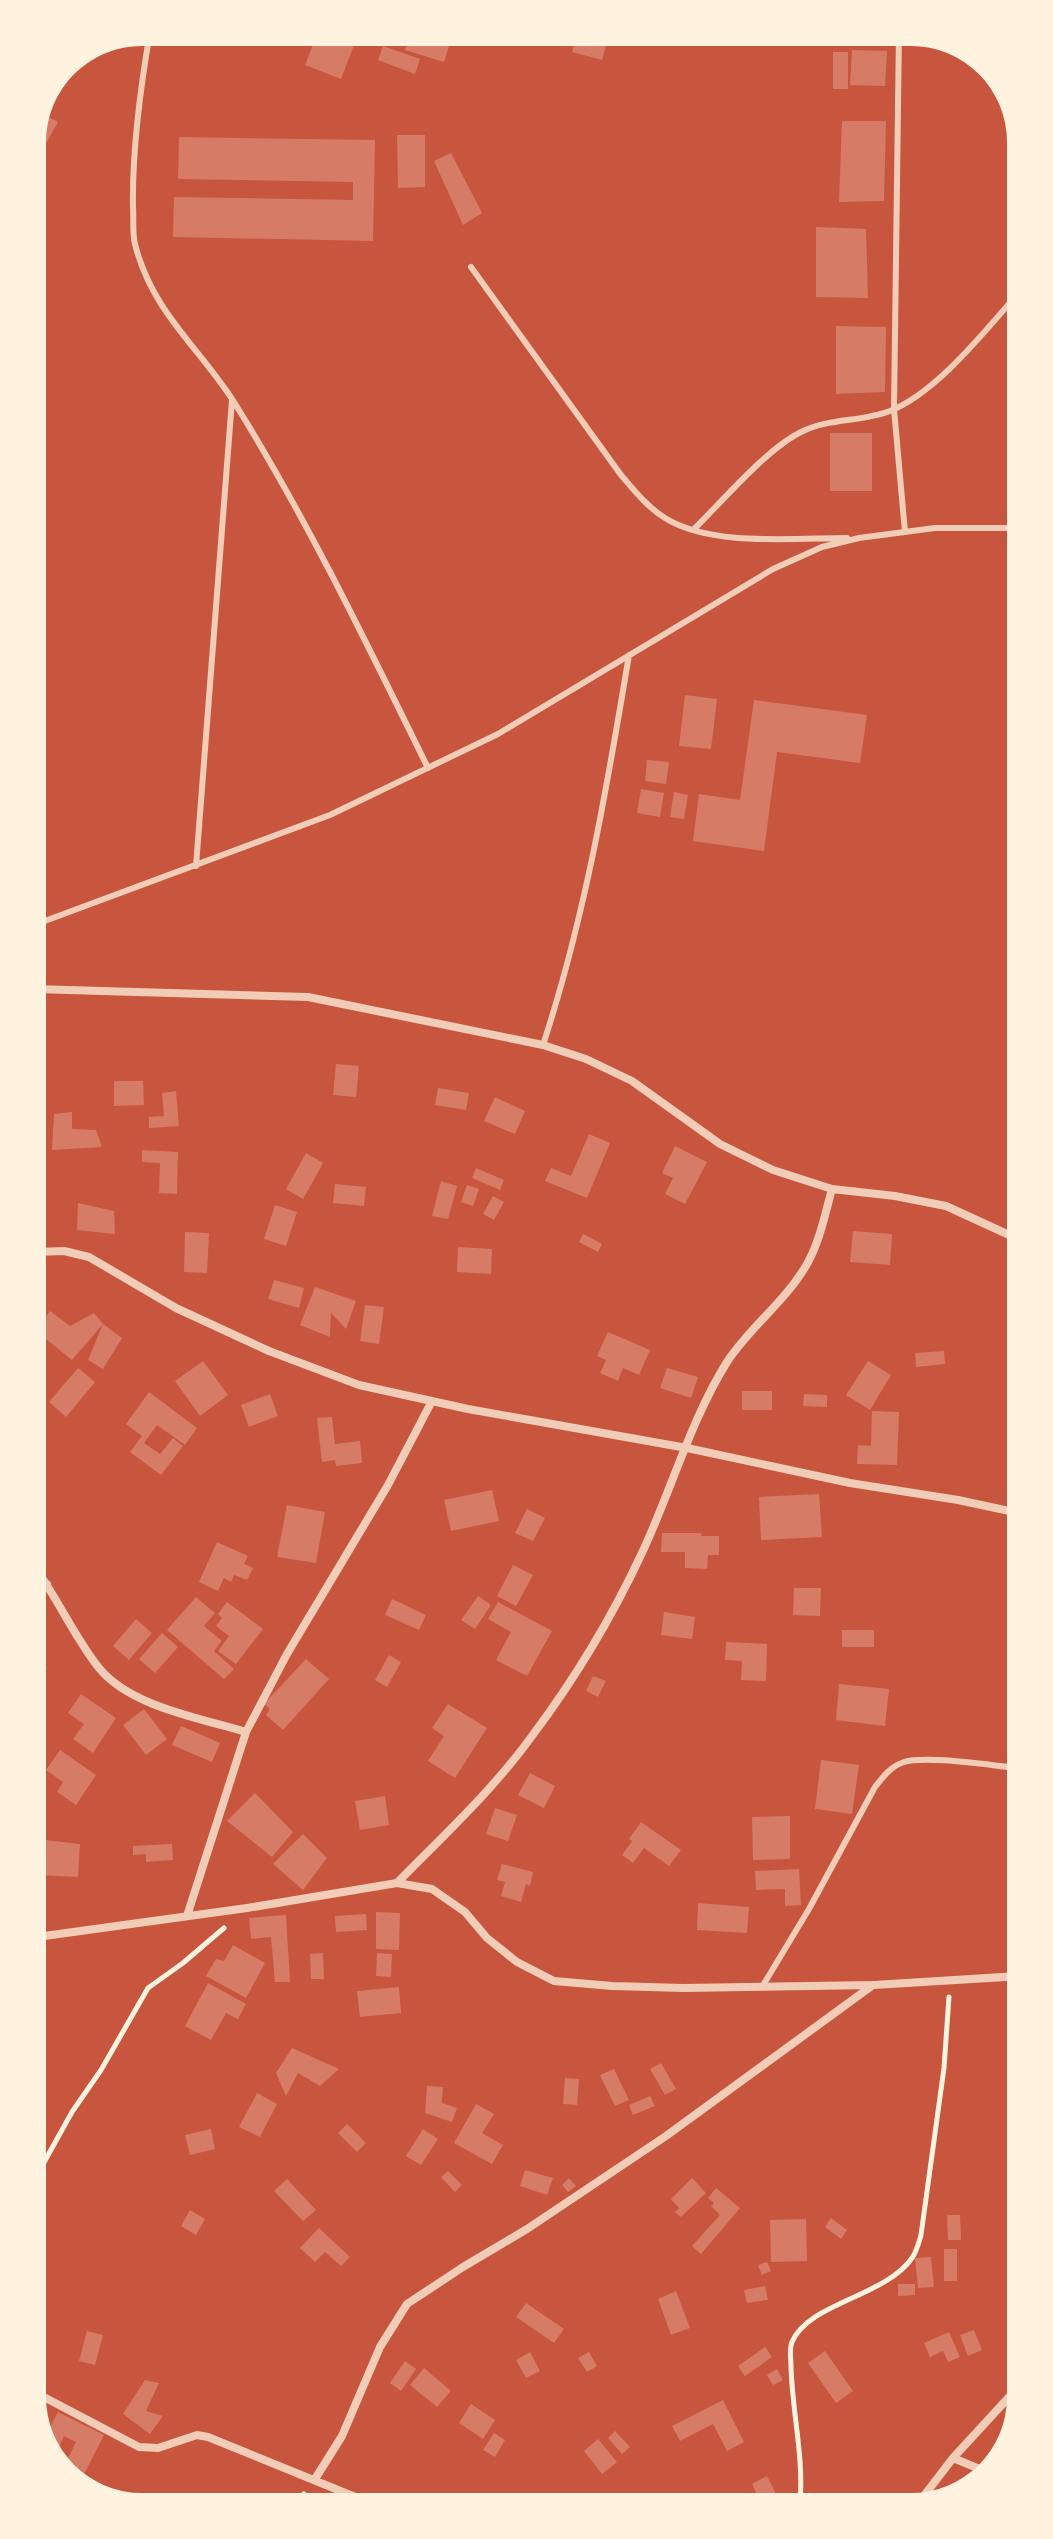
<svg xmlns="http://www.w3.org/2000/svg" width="1053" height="2539" font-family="Helvetica,sans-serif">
<rect width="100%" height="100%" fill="#c8553d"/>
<path fill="#d67c66" d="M318,32H359L341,79L305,65Z
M423,32L453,33L444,62L405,50L410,34L421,37Z
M531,32H569L566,44L531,35Z
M578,32H610L602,60L572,52Z
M383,46L420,59L415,74L378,60Z
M852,50L887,51L885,86L850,85Z
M833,52H848V89H833Z
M42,114L58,122L45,145L32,139Z
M842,121H886L884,201L839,202Z
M397,135H425V187L398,188Z
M179,137L375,140L373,241L173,237L174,197L353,200V182L178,179Z
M451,153L482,213L463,225L434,161Z
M32,156L43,160L32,178Z
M816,227L866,229L868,298L816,297Z
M836,326L886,327L885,392L836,394Z
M830,433H872V491H830Z
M685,695L717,699L711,749L679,746Z
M754,700L867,715L860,763L777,752L764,851L693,841L699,794L740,800Z
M647,760L669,762L666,784L645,781Z
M641,789L664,793L660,817L637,813Z
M674,792L688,795L684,819L670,817Z
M336,1064L359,1066L356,1097L333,1095Z
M114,1081H143L144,1105L114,1106Z
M438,1088L469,1093L466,1110L435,1105Z
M176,1091L179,1126L149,1128V1117L164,1116L162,1093Z
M495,1097L525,1111L515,1134L484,1121Z
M72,1112V1129L96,1130L102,1147L52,1150L54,1114Z
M589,1134L610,1143L587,1198L545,1181L551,1168L571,1176Z
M675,1146L707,1162L685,1204L665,1194L673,1178L662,1173Z
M142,1150L178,1152L177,1194L159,1193L160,1163L142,1162Z
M306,1153L323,1163L303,1199L286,1189Z
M476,1168L504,1180L500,1190L472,1178Z
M441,1181L457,1186L448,1219L432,1216Z
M335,1184L366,1187L364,1206L333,1203Z
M467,1185L479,1189L473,1206L461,1202Z
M493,1196L504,1202L494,1220L483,1214Z
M78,1203L114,1211L115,1234L77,1230Z
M275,1205L297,1212L286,1246L264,1239Z
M853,1231L892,1234L890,1265L850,1262Z
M185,1232L209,1233L207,1273L184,1272Z
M583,1234L602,1244L598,1252L579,1242Z
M458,1247L492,1249L491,1274L457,1272Z
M274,1280L304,1288L299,1308L268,1299Z
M315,1287L356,1301L346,1329L331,1313L330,1337L300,1325Z
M365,1305L384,1307L379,1344L360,1341Z
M50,1311L70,1326L94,1313L103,1324L72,1360L36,1331Z
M103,1324L122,1338L103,1369L88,1360Z
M608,1332L650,1350L639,1375L623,1368L618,1381L600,1373L606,1360L597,1356Z
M944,1351L945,1364L916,1367L915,1353Z
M203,1361L228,1395L200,1416L175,1381Z
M868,1361L891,1375L870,1410L846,1395Z
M78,1368L95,1382L66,1417L49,1402Z
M667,1368L698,1377L691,1398L660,1388Z
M35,1382L46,1389L35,1406Z
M742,1391H772V1410H742Z
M149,1392L197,1428L185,1445L157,1425L144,1443L160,1454L173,1438L183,1446L161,1475L130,1452L142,1436L126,1424Z
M270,1394L278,1416L249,1427L241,1405Z
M804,1394L827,1395V1407L803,1406Z
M872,1411L899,1412L897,1465L857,1464L858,1445L871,1446Z
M332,1417L335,1444L360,1441L362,1463L336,1466L335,1460L322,1462L317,1418Z
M492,1490L499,1521L451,1531L444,1500Z
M819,1494L822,1537L761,1540L759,1497Z
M287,1505L325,1512L316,1563L277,1557Z
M527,1509L545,1518L533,1541L515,1533Z
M662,1533H702L701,1536H719V1555H708L707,1569L685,1568V1552H661Z
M217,1542L248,1556L244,1564L253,1568L247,1580L234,1575L231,1582L224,1578L218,1591L199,1582Z
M513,1565L533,1575L516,1606L497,1596Z
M794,1588H821L820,1616L793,1615Z
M478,1596L491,1605L475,1629L461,1620Z
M196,1597L215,1613L204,1626L222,1641L214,1651L234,1669L224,1679L167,1630Z
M392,1599L426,1615L419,1630L385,1615Z
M227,1602L263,1629L236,1664L218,1651L229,1636L216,1626L222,1618L218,1614Z
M498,1602L552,1631L527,1676L496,1660L511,1632L488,1619Z
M664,1612L695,1617L692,1639L661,1635Z
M136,1619L152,1633L129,1660L113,1646Z
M842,1630H874V1647H842Z
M162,1633L178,1647L155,1673L139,1659Z
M726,1642L767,1644L766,1681L741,1680L742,1661L725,1660Z
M389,1655L401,1662L387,1687L375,1680Z
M306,1659L329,1679L283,1730L266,1715L270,1709L264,1704Z
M36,1660L47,1668L36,1684Z
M593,1676L606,1681L598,1697L586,1691Z
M839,1684L889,1689L885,1726L836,1720Z
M81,1694L116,1718L93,1753L73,1739L84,1724L68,1713Z
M448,1704L487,1728L455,1778L428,1761L444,1736L432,1728Z
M144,1709L167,1739L146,1755L123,1725Z
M181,1726L220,1743L212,1762L172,1745Z
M60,1750L96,1775L76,1805L57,1792L63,1782L46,1770Z
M821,1760L859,1765L852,1814L815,1809Z
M530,1773L555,1786L544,1808L518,1795Z
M255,1793L293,1832L272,1857L227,1821Z
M385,1796L389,1825L360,1830L355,1801Z
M495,1808L517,1815L508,1841L486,1834Z
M790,1816V1859L753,1860L752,1817Z
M641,1822L681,1850L669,1866L644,1848L633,1863L622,1855L632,1841L629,1839Z
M303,1834L327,1858L303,1890L273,1864Z
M36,1839L80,1844L78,1877L36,1875Z
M172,1844L173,1860L146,1862V1854L133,1855V1846Z
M502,1864L533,1872L530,1886L526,1884L521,1902L501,1896L505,1882L497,1880Z
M799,1869L801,1905L785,1906V1889L756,1890L755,1871Z
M698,1903L749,1907L747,1933L697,1930Z
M376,1912L400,1913L399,1950L376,1949Z
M366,1914L367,1930L336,1932L335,1916Z
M286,1915L290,1982H275L271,1937L251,1939L249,1918Z
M233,1945L265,1963L246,1998L206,1976L216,1959L224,1961Z
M323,1953L324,1979H311L310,1954Z
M377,1953L392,1954L391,1977L376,1976Z
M208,1983L246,2004L238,2019L226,2013L211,2040L185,2026Z
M399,1987L401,2013L360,2017L357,1991Z
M292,2048L339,2069L320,2086L298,2073L286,2096L276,2073Z
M661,2063L676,2089L665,2095L650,2069Z
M614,2069L629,2100L615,2106L600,2075Z
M565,2078L579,2079L577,2105L563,2104Z
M427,2086L443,2087L442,2103L457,2108L452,2122L425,2113Z
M257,2093L277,2104L260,2137L239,2127Z
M650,2096L655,2106L633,2115L629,2105Z
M476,2104L494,2114L482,2133L503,2145L492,2164L454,2143Z
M347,2124L366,2143L357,2152L338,2133Z
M211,2129L215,2149L190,2155L185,2135Z
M423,2129L438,2139L421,2165L406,2156Z
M525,2170L553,2178L547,2195L520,2186Z
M448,2171L462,2185L455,2192L441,2177Z
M569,2178L576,2186L568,2192L562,2185Z
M692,2178L706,2193L681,2217L675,2212L679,2208L671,2199Z
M287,2179L316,2210L303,2221L274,2191Z
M716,2188L740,2208L701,2254L692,2246L720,2215L711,2206L714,2203L708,2198Z
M190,2210L205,2219L196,2235L181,2226Z
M947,2215H960L961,2240H948Z
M831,2218L847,2230L841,2239L825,2227Z
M806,2219L807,2261L771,2262L770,2220Z
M319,2228L350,2257L341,2266L325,2252L315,2262L300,2248Z
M944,2249H957V2281H944Z
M931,2257L934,2287L918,2288L915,2258Z
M767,2262L771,2271L762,2275L758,2265Z
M42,2278L46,2312L37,2313V2279Z
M898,2284H915V2295L898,2296Z
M765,2286L768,2300L747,2303L744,2290Z
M676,2291L690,2328L671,2335L658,2299Z
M526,2303L564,2329L554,2343L516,2317Z
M974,2330L982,2350L968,2356L960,2335Z
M87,2331L103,2335L95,2365L79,2361Z
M949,2332L960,2357L948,2362L943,2351L930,2357L924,2343Z
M765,2347L772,2357L745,2376L738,2366Z
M825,2351L853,2391L836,2403L808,2363Z
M530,2352L540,2371L526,2378L516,2360Z
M589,2352L597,2366L587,2372L578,2358Z
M405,2361L416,2369L401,2391L390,2383Z
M424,2368L451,2391L437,2407L410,2385Z
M777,2369L783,2380L773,2385L767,2375Z
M145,2380L159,2383L146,2411L163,2416L150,2434L123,2414Z
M723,2400L744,2442L727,2451L713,2424L680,2441L672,2426Z
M471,2404L495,2420L483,2439L459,2423Z
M38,2410L47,2415L39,2434L38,2432Z
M58,2412L104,2435L80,2482L70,2477L63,2468L76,2442L64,2436L55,2456L43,2440Z
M615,2431L630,2447L622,2454L608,2438Z
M494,2433L505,2440L495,2457L483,2450Z
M598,2439L617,2462L602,2474L584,2451Z
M767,2476L780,2502L761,2503L752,2484Z"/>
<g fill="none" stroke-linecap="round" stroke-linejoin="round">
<path stroke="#fff3e0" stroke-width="5" d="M37,2175L72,2112L101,2070L148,1988L183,1963L224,1928
M800,2502C804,2457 792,2411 791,2366C791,2358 789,2349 792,2342C808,2303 885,2297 912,2258C917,2251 919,2242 921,2235L944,2068L949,1997
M295,2506L304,2494"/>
<path stroke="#f1ccb7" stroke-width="6" d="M150,32C140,90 132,149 133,207C134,219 132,232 135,244C152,312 199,347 234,402C307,519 367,644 428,768
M899,32L894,409L905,532
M471,267L621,475C634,490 647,507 665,518C711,547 794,538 847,538
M693,530C723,501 765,450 801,432C828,418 862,422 890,411C937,392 983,333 1016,296
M196,866L232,400
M34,925L330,815L498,734L773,569L822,547L859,538L935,528H1016
M543,1045C585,917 607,787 629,655
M762,1987L809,1909L875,1787C883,1777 891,1766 904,1762C926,1755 994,1766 1019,1768"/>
<path stroke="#f1ccb7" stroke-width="8" d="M34,973L39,923
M34,989L308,997L543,1045L586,1059L632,1081L720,1144L773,1170L832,1189L895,1196L946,1206L1018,1239
M35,1252L64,1251L89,1257L176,1308L269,1351L359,1385L468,1409L687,1448L850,1483L958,1500L1019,1513
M36,1569C59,1601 75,1638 99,1668C131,1707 200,1718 246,1732
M36,1593L47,1584
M397,1883C443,1836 493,1790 532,1736C574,1680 611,1619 641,1555C671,1492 690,1421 727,1362C750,1327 786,1301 807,1264C820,1241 825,1214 832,1189
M187,1916L246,1732L287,1654L388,1485L432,1401
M37,1937L247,1908L397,1883L432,1889L465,1912L487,1938L517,1962L554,1981L612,1986L684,1988L874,1985L1020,1976
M38,2394L139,2447L158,2448L197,2435L208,2437L375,2505
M953,2458L987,2472
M315,2479L342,2436L380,2347L407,2304L463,2267L527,2229L666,2136L873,1985
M920,2501L953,2458L1021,2384"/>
</g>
<path d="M0 0H1053V2539H0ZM142 46H911A96 96 0 0 1 1007 142V2397A96 96 0 0 1 911 2493H142A96 96 0 0 1 46 2397V142A96 96 0 0 1 142 46Z" fill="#fff3e0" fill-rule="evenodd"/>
</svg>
